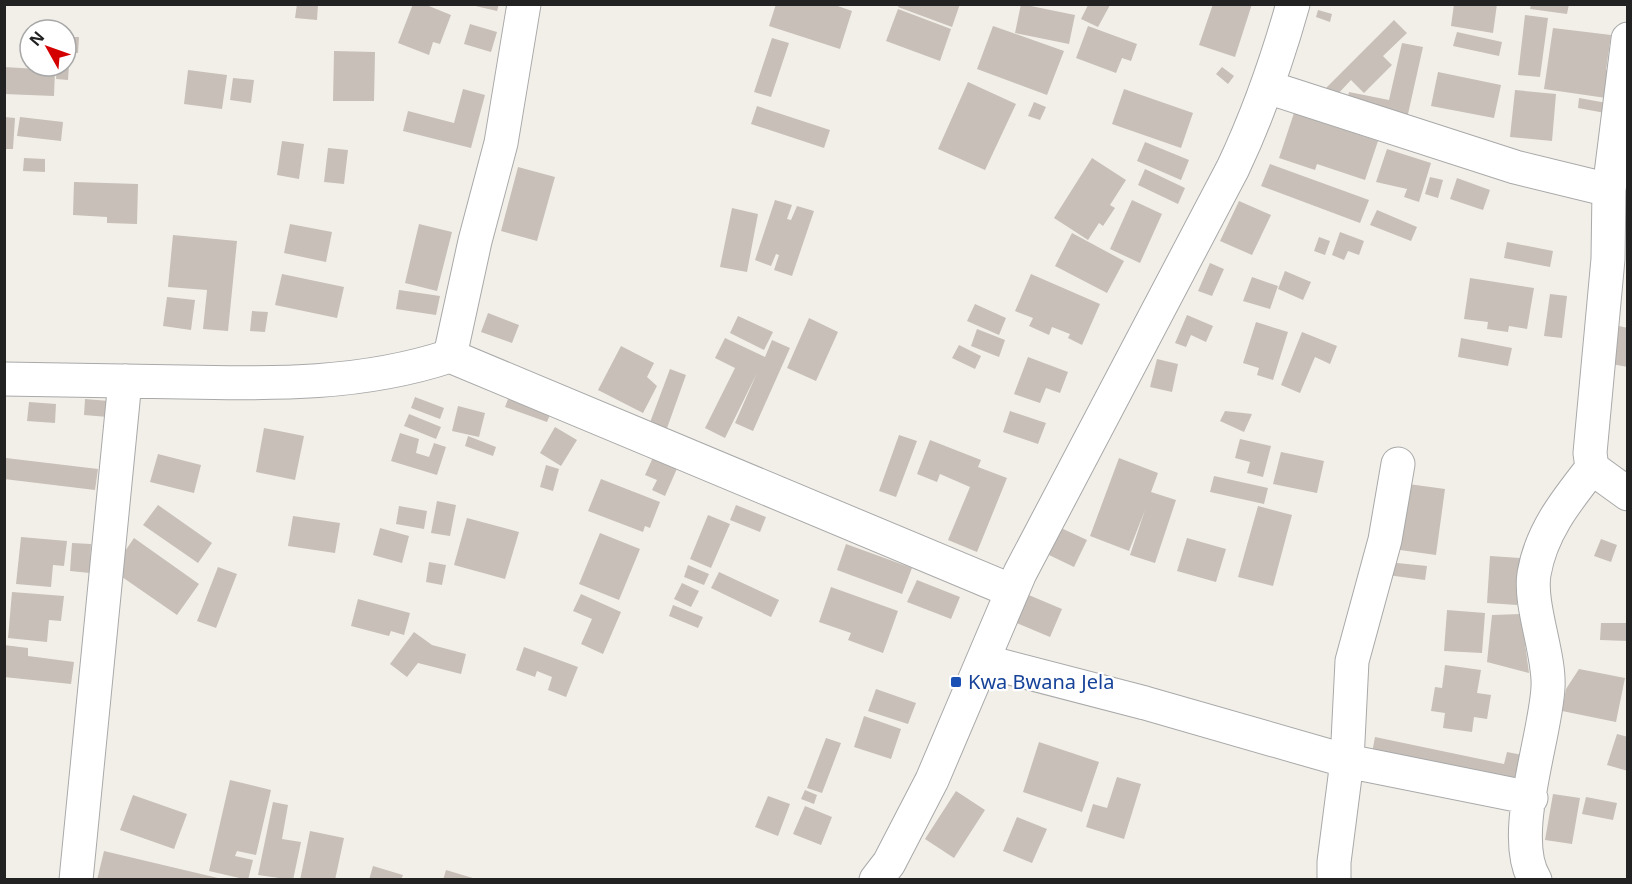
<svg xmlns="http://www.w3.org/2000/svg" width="1632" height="884" font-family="'Noto Sans',sans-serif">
<rect width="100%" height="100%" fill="#f2efe9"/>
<path fill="#c7bfb8" d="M297,4H318L317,20L295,18Z
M413,4H424L451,15L440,44L433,42L429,55L398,43Z
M467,4H499L497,11Z
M776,4H832L852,11L840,49L769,26Z
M899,4H960L952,27L898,7Z
M1021,4L1075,15L1069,44L1015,33Z
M1213,4H1252L1235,57L1199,45Z
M1454,4H1497L1493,33L1451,26Z
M1531,4H1569L1567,14L1530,9Z
M1088,5H1110L1098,27L1081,19Z
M898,9L951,29L940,61L886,41Z
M1318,10L1332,14L1330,22L1316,17Z
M1525,15L1548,18L1540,77L1518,75Z
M1394,20L1407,33L1383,56L1392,65L1364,93L1351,80L1335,97L1326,88Z
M470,24L497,32L491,52L464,44Z
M993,26L1064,51L1047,95L977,69Z
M1088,26L1137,44L1131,61L1122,58L1116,73L1076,58Z
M1553,28L1611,35L1606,70L1617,71L1613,99L1544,89Z
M1457,32L1502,42L1499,56L1453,46Z
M66,37H79L78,53H66Z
M772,38L789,43L771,97L754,92Z
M1402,43L1423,47L1406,123L1345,109L1349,92L1389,100Z
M334,51L375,52L374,101H333Z
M66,65H69L68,80L56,79L57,66Z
M4,67L55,70L54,96L4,94Z
M1222,67L1234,76L1228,84L1216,74Z
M188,70L227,75L222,109L184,104Z
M1438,72L1501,85L1494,118L1431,106Z
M233,78L254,80L251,103L230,100Z
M968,82L1016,104L985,170L938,149Z
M463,89L485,95L471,148L403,131L408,111L454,123Z
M1124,89L1193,113L1181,148L1112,124Z
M1515,90L1556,94L1552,141L1510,137Z
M1579,98L1607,103L1605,113L1578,108Z
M1034,102L1046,107L1040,120L1028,116Z
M757,106L830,130L824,148L751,124Z
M1294,113L1378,141L1365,180L1317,164L1315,170L1279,158Z
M4,117L15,118L13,149H4Z
M20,117L63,122L61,141L17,136Z
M282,141L304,144L299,179L277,175Z
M1145,142L1189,160L1181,180L1137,161Z
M328,148L348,150L344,184L324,182Z
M1387,149L1431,163L1419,202L1404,197L1407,189L1376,182Z
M24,158L45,159V172L23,171Z
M1092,158L1126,180L1110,205L1115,208L1103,226L1099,223L1088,240L1054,218Z
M1270,164L1369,200L1360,223L1261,186Z
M518,167L555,177L537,241L501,231Z
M1145,169L1185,188L1178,204L1138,185Z
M1430,177L1443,180L1438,198L1425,194Z
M1457,178L1490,190L1483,210L1450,199Z
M74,182L138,184L137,224L107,223V217L73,215Z
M775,200L792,205L787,219L791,220L797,206L814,211L792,276L774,270L779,255L776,254L771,266L755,260Z
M1132,200L1162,214L1140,263L1110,249Z
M1239,201L1271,215L1252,255L1220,241Z
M732,208L758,214L747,272L720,267Z
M1377,210L1417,227L1411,241L1370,225Z
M290,224L332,232L326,262L284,253Z
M419,224L452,232L437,291L405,283Z
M1340,232L1364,241L1359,255L1348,251L1344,260L1332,255Z
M1072,233L1124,261L1107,293L1055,266Z
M173,235L237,241L228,331L203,329L207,290L168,287Z
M1319,237L1330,241L1325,255L1314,251Z
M1507,242L1553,251L1550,267L1504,258Z
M1210,263L1224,269L1212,296L1198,291Z
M1285,271L1311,282L1303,300L1278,289Z
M282,274L344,287L337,318L275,305Z
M1031,274L1100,304L1082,345L1068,338L1070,334L1052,327L1049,335L1029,326L1033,318L1015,311Z
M1252,277L1278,286L1270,309L1243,301Z
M1470,278L1534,288L1527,329L1509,326L1508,332L1487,329L1488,322L1464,319Z
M399,290L440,296L436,315L396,309Z
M1550,294L1567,296L1562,338L1544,336Z
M167,297L195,300L191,330L163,326Z
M975,304L1006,318L999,335L967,321Z
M252,311L268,312L265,332L250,331Z
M488,313L519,325L512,343L481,332Z
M1187,315L1213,326L1206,342L1191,335L1186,347L1175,343Z
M738,316L773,332L764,350L730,333Z
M809,318L838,332L816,381L787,368Z
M1256,322L1288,332L1273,380L1257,375L1259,368L1243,363Z
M1619,326L1628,328V367L1611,364Z
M977,329L1005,340L999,357L971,346Z
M1302,332L1337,346L1330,364L1315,357L1300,393L1281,385Z
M725,338L765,357L772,340L790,348L753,431L735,423L757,373L725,438L705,428L735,368L715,358Z
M1461,338L1512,348L1508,366L1458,357Z
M959,345L981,356L975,369L952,358Z
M621,346L654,363L647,377L657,386L643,413L598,390Z
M1028,357L1068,372L1060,393L1046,388L1040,403L1014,394Z
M1157,359L1178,364L1172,392L1150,387Z
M670,369L686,375L666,431L649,425Z
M511,391L553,407L547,422L505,407Z
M415,397L444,408L440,419L411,408Z
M85,399L109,401L108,417L84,415Z
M29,402L56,404L55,423L27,421Z
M458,406L485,413L479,437L452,431Z
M1010,411L1046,423L1038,444L1003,432Z
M1225,411L1252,414L1244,432L1220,421Z
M409,414L441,427L436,439L404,426Z
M555,427L577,440L561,466L540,453Z
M264,428L304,436L295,480L256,472Z
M400,433L419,439L416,453L429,457L434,443L446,447L437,475L391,461Z
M899,435L917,441L896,497L879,491Z
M468,436L496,447L493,456L465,446Z
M1240,439L1271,446L1263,477L1247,473L1250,462L1235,458Z
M930,440L981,460L978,467L1007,478L977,552L948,540L970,487L940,474L937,482L917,474Z
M1281,452L1324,461L1317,493L1273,484Z
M655,453L679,464L665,496L652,490L657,480L645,475Z
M158,454L201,465L194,493L150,482Z
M6,458L98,469L95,490L4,479Z
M1119,458L1158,473L1151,492L1176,500L1155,563L1130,555L1145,510L1129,551L1090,536Z
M546,465L559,469L553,491L540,487Z
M1214,476L1268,488L1264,504L1210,492Z
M601,479L660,502L650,528L645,526L643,532L588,511Z
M1401,483L1445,489L1436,555L1393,549Z
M437,501L456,505L450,536L431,533Z
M158,505L212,543L198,563L143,525Z
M736,505L766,517L760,532L730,520Z
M399,506L427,511L424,529L396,524Z
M1258,506L1292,515L1273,586L1238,577Z
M708,515L730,524L711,568L690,559Z
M293,516L340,523L335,553L288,546Z
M467,518L519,532L505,579L454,565Z
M380,528L409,536L402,563L373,555Z
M1061,528L1087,540L1074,567L1049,555Z
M600,533L640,549L619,600L579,584Z
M21,537L67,541L64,566L53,565L51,587L16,584Z
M134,538L199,584L177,615L112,570Z
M1187,538L1226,549L1216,582L1177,571Z
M1601,539L1617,545L1611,562L1594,556Z
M72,543L91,544L90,573L70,571Z
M846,544L912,568L902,594L837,570Z
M1490,556L1520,558L1517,605L1487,603Z
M429,562L446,565L442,585L426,582Z
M1397,563L1427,566L1425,580L1387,575Z
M688,565L709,574L704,585L684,577Z
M218,567L237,574L216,628L197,621Z
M719,572L779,600L771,617L711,588Z
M917,580L960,597L951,619L907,602Z
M682,583L699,591L691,607L674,599Z
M831,587L898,611L883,653L848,640L851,633L819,622Z
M12,592L64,596L61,621L49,620L47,642L8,638Z
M1024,593L1062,609L1050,637L1012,621Z
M581,594L621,612L603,654L581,644L592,619L573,611Z
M358,599L410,613L404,635L391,631L389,636L351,626Z
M673,605L703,617L698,628L669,616Z
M1447,610L1485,613L1482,653L1444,651Z
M1521,614L1529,673L1487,662L1492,615Z
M1601,623H1628V641L1600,640Z
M414,632L432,645L466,654L461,674L418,663L407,677L390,664Z
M4,645L28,648V656L74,662L71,684L4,677Z
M524,647L578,667L566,697L548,690L552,677L537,671L535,677L516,670Z
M1445,665L1481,670L1477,693L1491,695L1487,719L1474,717L1472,732L1443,728L1445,713L1431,711L1435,687L1442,688Z
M1579,669L1625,678L1616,722L1562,711L1566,689Z
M876,689L916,703L908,724L868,711Z
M864,716L901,729L891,759L854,747Z
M1617,734L1628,737V771L1607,765Z
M1375,737L1504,764L1507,752L1533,757L1526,791L1371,758Z
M826,738L841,743L822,793L807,788Z
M1039,742L1099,762L1082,812L1023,792Z
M1117,777L1141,784L1124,839L1086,827L1093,804L1107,808Z
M230,780L271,790L256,855L237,851L235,856L253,860L248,880L209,871Z
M805,790L817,795L814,804L801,799Z
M956,791L985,810L954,858L925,839Z
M1553,794L1580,798L1572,844L1545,840Z
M133,795L187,814L174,849L120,830Z
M768,796L790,804L778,836L755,827Z
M1586,797L1617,803L1613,820L1582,814Z
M273,802L288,805L282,839L301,842L293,880L258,875Z
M805,806L832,817L821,845L793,834Z
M1017,817L1047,829L1032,863L1003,851Z
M310,831L344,838L335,880H300Z
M104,851L218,878V880H97Z
M373,866L403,875L401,880H369Z
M446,870L476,879V880H443Z"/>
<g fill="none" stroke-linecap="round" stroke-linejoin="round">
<g stroke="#a9a9a9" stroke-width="35">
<path id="minor" d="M1628,39L1609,190L1608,259L1590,453L1592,468L1628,494
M1267,87L1515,167L1609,190
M450,356L475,241L501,143L524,4
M4,379C64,380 123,381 183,382C274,384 362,385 450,356L1012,591
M983,661L1145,703L1347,761L1531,798
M76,880L125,381
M876,880L889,863L932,780L1020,573L1233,168C1258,115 1277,61 1293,4
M1334,880V862L1347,761L1352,661L1385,540L1398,464
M1535,880C1508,837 1546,737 1548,687C1550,655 1529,605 1534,574C1541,532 1566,501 1592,468"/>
</g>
<use href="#minor" stroke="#fff" stroke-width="33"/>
</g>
<rect fill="#1a4fb4" stroke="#fff" stroke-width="2" x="950" y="676" width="12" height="12" rx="3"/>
<g text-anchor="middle" stroke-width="4.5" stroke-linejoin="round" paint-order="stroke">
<g font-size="20" fill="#164399" stroke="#fff" text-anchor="start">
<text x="968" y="689">Kwa Bwana Jela</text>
</g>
</g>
<rect width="1632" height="884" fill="none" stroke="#222222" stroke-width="12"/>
<g transform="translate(48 48) rotate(310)"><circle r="28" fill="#ffffff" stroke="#a7a7a7" stroke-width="1.5"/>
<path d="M0-4.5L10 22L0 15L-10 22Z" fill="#d40000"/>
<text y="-9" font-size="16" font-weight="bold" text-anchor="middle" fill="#222222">N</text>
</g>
</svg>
